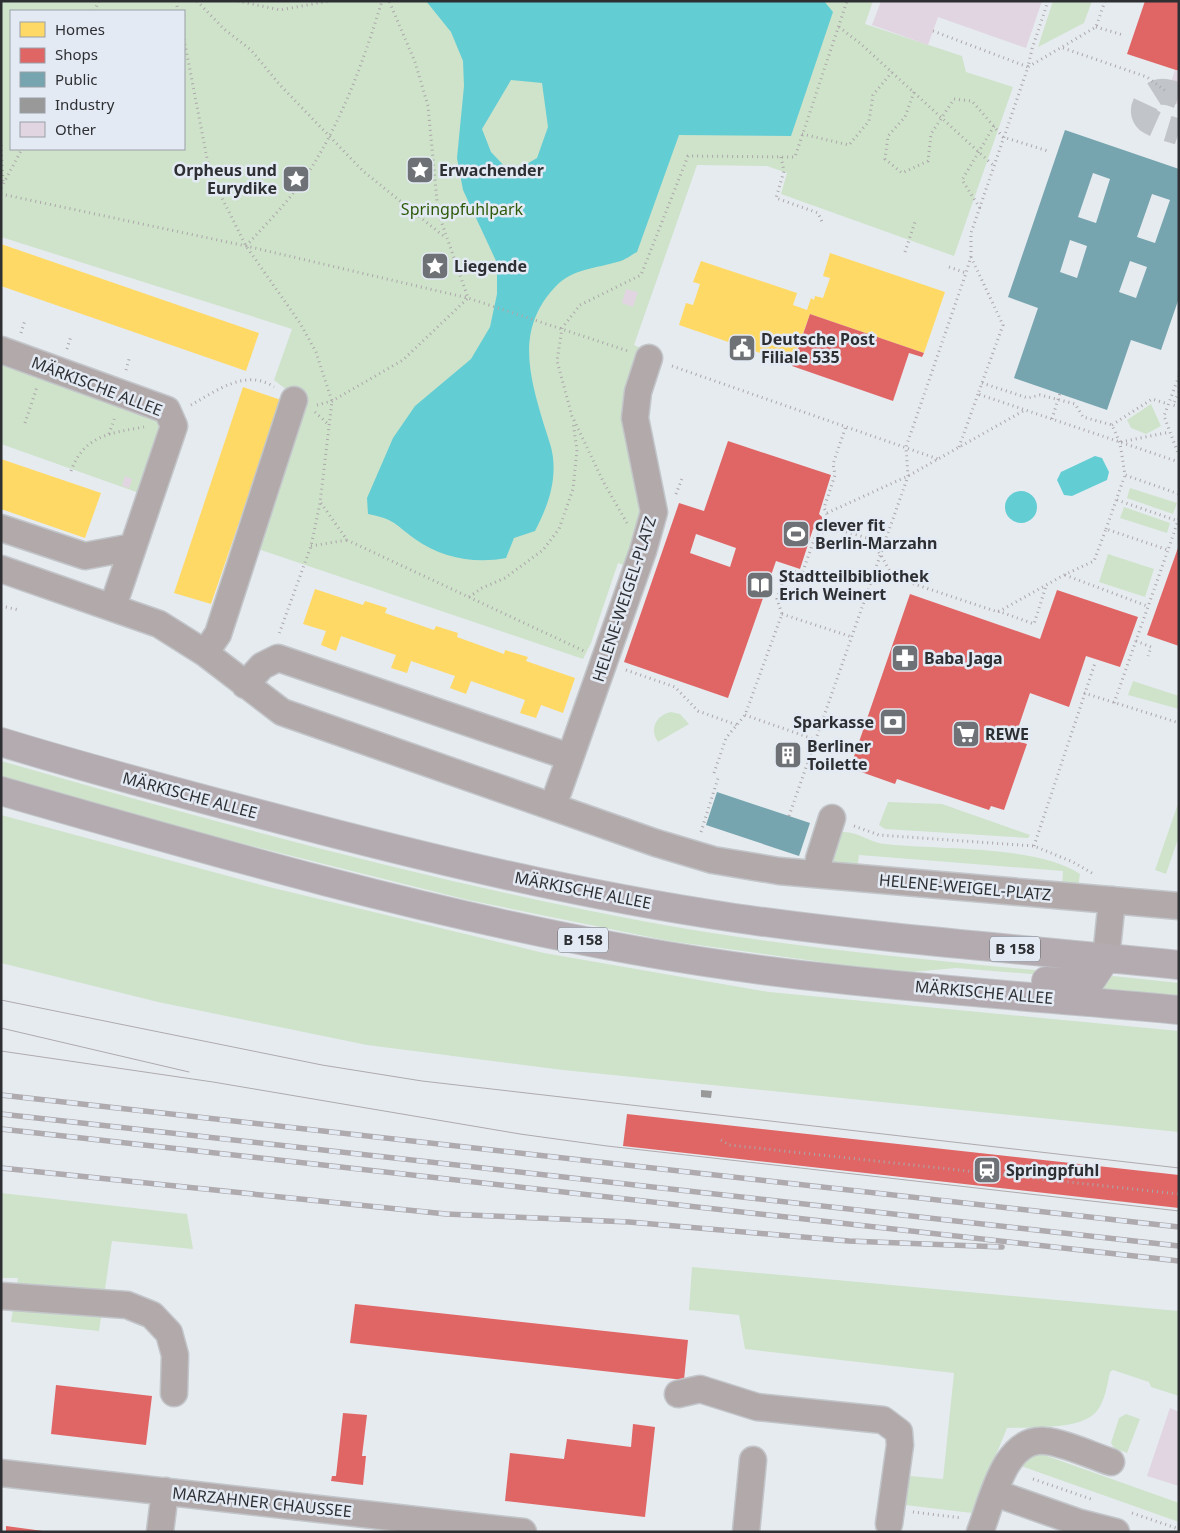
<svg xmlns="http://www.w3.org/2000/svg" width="1180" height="1533" font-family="'Noto Sans',sans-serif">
<rect width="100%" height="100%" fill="#e6ebf0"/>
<path fill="#cee3ca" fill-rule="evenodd" d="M1,1H873L865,24L962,56L966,72L1013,87L954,256L781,194L787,173L767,166L697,165L634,345L643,349L640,513L637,531L626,566L618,563L591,643L583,659L255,548L306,405L274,380L292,329L1,237ZM11,11H184V149H11Z
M1053,1H1092L1084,23L1038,47Z
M1,362L149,413L157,421L161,434L142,494L1,444Z
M1151,404L1161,426L1146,434L1131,428L1127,420Z
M1130,488L1177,503L1173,514L1127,498Z
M1124,507L1170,523L1167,533L1120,518Z
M1108,554L1154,569L1145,597L1099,582Z
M1133,681L1179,696V709L1128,695Z
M671,712L680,714L689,724L658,742C649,729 656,715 671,712Z
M1,761C218,823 442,885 664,925C796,948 931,960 1065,973L1055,976L956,968L912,972L879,970L669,941L468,900L200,833L1,778Z
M1179,801V836L1166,874L1155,870Z
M888,802L942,804L1030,835L1028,838L885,829L879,825Z
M1,815L269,887L544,953L769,992L1179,1031V1132L563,1070L367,1045L158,1002L1,963Z
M842,832C858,831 870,843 885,844C938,850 1037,845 1080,874L1078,888L1062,886L1063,871L859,855L857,870L828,867L839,834Z
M1113,976L1179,983V996L1092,988V985Z
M1,1193L187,1214L193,1249L112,1241L99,1331L11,1322L18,1278H1Z
M692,1267L1179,1311V1396L1151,1387L1149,1382L1113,1370L1110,1372C1107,1385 1105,1402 1096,1412C1081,1430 1030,1427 1007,1428L972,1513L897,1504L899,1475L943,1479L954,1373L745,1349L739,1315L689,1310Z
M1126,1414L1140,1419L1127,1453L1114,1448L1111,1443L1119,1418Z
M1036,1452L1179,1503V1522L1021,1466L1022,1456Z"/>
<path fill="#63cdd4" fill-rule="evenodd" d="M426,1H824L833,12L791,136L679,135L637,252C631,255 624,261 617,262C597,268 573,269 557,285C515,328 529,374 544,425C547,435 552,447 553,458C556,484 547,508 535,531L514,538L506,558C475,564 441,558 415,539C394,524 395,519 368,514L367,498L393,438L415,406L471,359L490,327L497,294V263L463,190L457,158L464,86L463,61L451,32ZM511,80L542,83L548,127L537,158L511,173L491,152L482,129Z
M1095,456L1102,458L1109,472L1107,480L1072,496L1064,495L1057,480L1061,472Z
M1005 507a16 16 0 1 1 32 0a16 16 0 1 1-32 0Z"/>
<path fill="#ffd966" d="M1,244L259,333L246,371L1,286Z
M830,253L945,292L924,353L810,314L792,364L679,325L686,303L693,305L700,284L693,282L701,261L797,293L793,305L807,310L811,298L814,300L815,296L823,298L830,278L823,276Z
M243,387L281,400L211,604L174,593Z
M1,459L101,493L85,538L1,509Z
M315,589L363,605L365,601L387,608L385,613L434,630L436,626L458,633L457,637L504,654L505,650L528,657L526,661L575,678L563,713L541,705L536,718L520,713L525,700L471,681L466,694L450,688L455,676L411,661L407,673L391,668L396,655L341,636L336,651L321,645L326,631L303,624Z"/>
<path fill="#e06666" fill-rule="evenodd" d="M1145,1H1179V71L1127,54Z
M810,314L924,353L922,357L909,353L893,401L792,366Z
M728,441L831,475L819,514L822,517L823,524L818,529H813L800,569L776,561L728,698L624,662L679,503L704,511ZM696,534L736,548L730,567L690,553Z
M1179,545V646L1147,635Z
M1057,590L1138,617L1120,667L1086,656L1069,707L1030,693L1014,740L1027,744L1004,810L991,806L989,810L897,779L895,784L850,768L910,594L1040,639Z
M627,1114L1179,1175V1208L623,1146Z
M355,1304L688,1340L684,1380L350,1343Z
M56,1385L152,1396L146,1445L51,1434Z
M343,1413L367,1415L362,1456H366L363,1485L331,1481L332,1476H336Z
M633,1424L655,1427L645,1517L505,1501L510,1453L564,1459L567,1439L631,1447Z
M6,1526L43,1531V1532H6Z"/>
<path fill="#76a5af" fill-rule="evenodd" d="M1065,130L1179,169V298L1161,350L1131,340L1107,410L1014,378L1038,308L1008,297ZM1093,173L1110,179L1096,223L1078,217ZM1152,194L1170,200L1155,243L1137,237ZM1070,240L1087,246L1077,278L1060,272ZM1130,261L1147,267L1136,298L1119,292Z
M717,792L810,823L799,856L706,825Z"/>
<path fill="#999" d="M701,1090L712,1091L711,1098L701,1097Z"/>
<path fill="#e0d5e0" d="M881,1H1042L1026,48L938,17L928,45L872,25Z
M1175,70L1179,71V105L1165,100Z
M626,289L638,292L633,307L622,303Z
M125,476L132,479L129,488L122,486Z
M786,748L794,751L790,761L783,759Z
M1170,1408L1179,1412V1486L1147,1476Z"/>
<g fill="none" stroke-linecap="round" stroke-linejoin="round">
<path stroke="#c1c5ca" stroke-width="26" stroke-dasharray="26 13" stroke-linecap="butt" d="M1179,96C1172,93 1166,91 1159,92C1148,95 1138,111 1148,120C1156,126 1170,129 1179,132"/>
<g stroke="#c2c5c9" stroke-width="29">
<path id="minor" d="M1,350L167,410L174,426L113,606
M1,528L85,556L133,547
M1,569L159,624L205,653L282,712L656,843L713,860L779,871L1179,906
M205,653L218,634L294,400
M245,685L262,666L278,658L570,757
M553,806L643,551L654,512L635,418L638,392L649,358
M818,874L819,859L832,818
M1106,958L1112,900
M1,1296L127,1305L152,1315L169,1333L175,1355L174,1393
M678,1394L700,1389L757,1407L883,1420L899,1432L900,1445L889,1524
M1,1473L523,1532
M995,1493L1077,1522L1116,1532
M160,1532L165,1491
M746,1532L753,1460
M980,1532C992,1502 1004,1437 1045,1441C1062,1442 1093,1456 1111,1462"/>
</g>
<g stroke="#c2c5c9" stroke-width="30">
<path id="major" d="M1,742C92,770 183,794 275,818C426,858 579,895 735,918C882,939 1031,950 1179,965
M1,791C210,851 420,912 633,950C813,983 997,993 1179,1010
M1046,981L1078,983L1092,979L1106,958"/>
</g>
<path stroke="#aca7aa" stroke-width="3" stroke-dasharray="1 4" stroke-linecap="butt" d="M176,1L178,11
M197,1L224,29L251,50L280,85L363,171L446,238
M238,1L280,10L329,1
M94,11L99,1
M839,27L861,44L994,166
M1096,27L1123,35
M933,31L1028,67L1032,49L1048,1
M184,39L210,174L246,246L300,323L316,352L332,401L320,503L311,546L279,634
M1063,48L1147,77L1167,92
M914,92L905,117L888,136L885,159L902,173L928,161L931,134L954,99L972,101L1003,137L1048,151
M802,134L849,145L869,121L873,95L892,72
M1,145L3,184L1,183
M781,157L784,171L776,198L818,213L823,224
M1,188L22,149
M1,194L246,246L468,298L628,351
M980,208L962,180L994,126
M246,246C268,222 292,198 310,170C343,118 364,60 382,1
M905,252L916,219
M971,257L1003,325L978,394L1179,462
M949,267L966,273
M21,333L25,320
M67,349L71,336
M672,366L938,459
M126,370L130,356
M1179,376L1164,416L1179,456
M982,383L1028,398L1040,395L1075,404L1083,417L1112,425L1120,443L1125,475L1179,494
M1179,392L1173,405L1179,407
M191,405C216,391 246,368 274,387
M317,405L332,401L403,360L468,298L438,212L428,106L415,62L389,1
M315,412L329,425
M1052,419L1060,393
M25,423L37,387
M1112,425L1152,399L1168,404
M109,434L115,417
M1121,442L1170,432
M959,447L978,394
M71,471C84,435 111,433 144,427
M676,494L683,476
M1117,500L1178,521
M321,503L347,540L584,651
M827,513L908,476L1025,410
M627,523L604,483L572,416L557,361L562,328L580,305L641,275L688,156L795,157L847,1
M827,526L867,538L881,555L893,577L998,612L1064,575L1094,561L1106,529L1168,550L1179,518
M1106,529L1125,475
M311,546L347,540
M1065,575L1147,606
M469,597L482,588L505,578L543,550L559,529L573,489L577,450L573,422
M1,606L19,610
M998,611L1034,624L1046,586
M782,614L852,637
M1136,641L1151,647L1148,656
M626,670L675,687L698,711L737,725
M1084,693L1176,722
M1114,703L1168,550
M745,715L816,740
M714,773L726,738L745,715L782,614L777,599L787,569L802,574L815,537C828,531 831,520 824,508L835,475L833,464L846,426
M789,816L908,476L906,447L966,273L971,256V233L1028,67L1096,27L1105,1
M854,826L879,835L1034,846L1073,862L1092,873
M701,832L719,775
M1034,846L1095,663
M721,1140L729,1145L1179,1194
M1033,1479L1091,1499
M913,1512L962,1518
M1132,1513L1179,1529"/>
<use href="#minor" stroke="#b2aaaa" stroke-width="26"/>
<use href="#major" stroke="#b3abaf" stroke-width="28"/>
<path stroke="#aeaaad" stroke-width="1" d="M1,1000L322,1065L422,1081L1179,1168
M1,1028L189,1072
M1,1051L213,1082L520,1134L607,1146L1179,1211"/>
<g stroke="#aeaaad" stroke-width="5.5">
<path id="rail" d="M1,1095L1179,1227
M1,1114L1179,1246
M1,1129L1179,1261
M1,1168L446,1214L629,1222L849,1241L1002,1247"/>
</g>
<use href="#rail" stroke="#e3eaf3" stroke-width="4" stroke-dasharray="11" stroke-linecap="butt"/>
</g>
<defs>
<g id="sight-square" transform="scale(1.4375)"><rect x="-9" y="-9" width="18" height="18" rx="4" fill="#6e7175" stroke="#e3eaf3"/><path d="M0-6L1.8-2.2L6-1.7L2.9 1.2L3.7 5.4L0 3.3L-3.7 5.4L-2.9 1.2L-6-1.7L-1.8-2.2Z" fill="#fff"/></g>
<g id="civic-square" transform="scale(1.4375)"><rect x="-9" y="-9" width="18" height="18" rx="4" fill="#6e7175" stroke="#e3eaf3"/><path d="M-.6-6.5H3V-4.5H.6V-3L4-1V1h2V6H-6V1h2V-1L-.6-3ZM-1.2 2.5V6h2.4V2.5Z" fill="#fff"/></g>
<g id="stadium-square" transform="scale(1.4375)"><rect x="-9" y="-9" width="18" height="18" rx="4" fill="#6e7175" stroke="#e3eaf3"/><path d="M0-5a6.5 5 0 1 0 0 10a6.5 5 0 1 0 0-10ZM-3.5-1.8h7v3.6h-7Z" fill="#fff"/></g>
<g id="library-square" transform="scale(1.4375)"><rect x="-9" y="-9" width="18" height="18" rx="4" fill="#6e7175" stroke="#e3eaf3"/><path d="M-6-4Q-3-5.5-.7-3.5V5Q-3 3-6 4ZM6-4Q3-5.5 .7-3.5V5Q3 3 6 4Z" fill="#fff"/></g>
<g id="pharmacy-square" transform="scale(1.4375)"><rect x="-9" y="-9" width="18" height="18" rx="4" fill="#6e7175" stroke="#e3eaf3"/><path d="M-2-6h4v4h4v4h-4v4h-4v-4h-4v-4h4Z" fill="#fff"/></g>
<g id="bank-square" transform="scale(1.4375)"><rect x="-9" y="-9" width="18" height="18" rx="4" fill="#6e7175" stroke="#e3eaf3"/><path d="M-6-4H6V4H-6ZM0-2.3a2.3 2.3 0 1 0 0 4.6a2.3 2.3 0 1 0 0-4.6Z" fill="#fff"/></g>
<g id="supermarket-square" transform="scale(1.4375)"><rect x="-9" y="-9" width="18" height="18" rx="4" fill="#6e7175" stroke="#e3eaf3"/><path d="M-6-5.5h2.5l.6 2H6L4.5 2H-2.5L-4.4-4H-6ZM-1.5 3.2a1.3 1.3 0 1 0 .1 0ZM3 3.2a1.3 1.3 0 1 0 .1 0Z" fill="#fff"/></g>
<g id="building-square" transform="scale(1.4375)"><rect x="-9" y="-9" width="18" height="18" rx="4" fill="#6e7175" stroke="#e3eaf3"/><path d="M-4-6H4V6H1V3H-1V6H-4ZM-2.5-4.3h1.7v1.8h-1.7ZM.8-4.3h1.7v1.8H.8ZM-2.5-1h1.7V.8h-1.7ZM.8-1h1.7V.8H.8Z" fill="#fff"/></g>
<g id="station-square" transform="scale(1.4375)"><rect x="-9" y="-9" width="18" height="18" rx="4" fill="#6e7175" stroke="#e3eaf3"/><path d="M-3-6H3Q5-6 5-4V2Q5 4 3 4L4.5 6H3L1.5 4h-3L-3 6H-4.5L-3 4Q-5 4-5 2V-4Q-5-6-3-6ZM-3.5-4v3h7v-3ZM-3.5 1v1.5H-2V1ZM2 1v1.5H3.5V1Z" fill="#fff"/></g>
</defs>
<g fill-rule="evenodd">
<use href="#sight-square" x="420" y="170"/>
<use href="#sight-square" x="296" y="179"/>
<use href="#sight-square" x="435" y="266"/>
<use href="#civic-square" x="742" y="348"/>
<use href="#stadium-square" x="796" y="534"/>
<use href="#library-square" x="760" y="585"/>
<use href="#pharmacy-square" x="905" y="658"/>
<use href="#bank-square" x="893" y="722"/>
<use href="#supermarket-square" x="966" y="734"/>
<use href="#building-square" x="788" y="755"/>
<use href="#station-square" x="987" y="1170"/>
</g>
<g text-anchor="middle" stroke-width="5" stroke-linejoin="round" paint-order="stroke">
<g fill="#e3eaf3" stroke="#64676d" stroke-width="1">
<rect x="558" y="927.5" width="50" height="25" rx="4"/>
<rect x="990" y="936.5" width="50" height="25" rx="4"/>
</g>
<g font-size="15" font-weight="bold" fill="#2d2f33">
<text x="583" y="945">B 158</text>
<text x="1015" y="954">B 158</text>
</g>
<g font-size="16" font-weight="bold" fill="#2d2f33" stroke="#e3eaf3" text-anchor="start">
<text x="277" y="176" text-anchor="end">Orpheus und<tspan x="277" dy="18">Eurydike</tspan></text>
<text x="439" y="176">Erwachender</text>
<text x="454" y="272">Liegende</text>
<text x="761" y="345">Deutsche Post<tspan x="761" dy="18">Filiale 535</tspan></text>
<text x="815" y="531">clever fit<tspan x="815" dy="18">Berlin-Marzahn</tspan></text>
<text x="779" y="582">Stadtteilbibliothek<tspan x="779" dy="18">Erich Weinert</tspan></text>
<text x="924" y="664">Baba Jaga</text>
<text x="874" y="728" text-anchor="end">Sparkasse</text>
<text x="985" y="740">REWE</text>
<text x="807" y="752">Berliner<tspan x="807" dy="18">Toilette</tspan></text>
<text x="1006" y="1176">Springpfuhl</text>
</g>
<g font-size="16" fill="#2d5a09" stroke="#e3eaf3">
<text x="462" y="215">Springpfuhlpark</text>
</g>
<g font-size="16" fill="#2d2f33" stroke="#e3eaf3">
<text transform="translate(97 386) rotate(21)" y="6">MÄRKISCHE ALLEE</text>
<text transform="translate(624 599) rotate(-72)" y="6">HELENE-WEIGEL-PLATZ</text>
<text transform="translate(190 795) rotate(15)" y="6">MÄRKISCHE ALLEE</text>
<text transform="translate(965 887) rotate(5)" y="6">HELENE-WEIGEL-PLATZ</text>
<text transform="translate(583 890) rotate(11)" y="6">MÄRKISCHE ALLEE</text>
<text transform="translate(984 992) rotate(5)" y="6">MÄRKISCHE ALLEE</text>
<text transform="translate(262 1502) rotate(6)" y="6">MARZAHNER CHAUSSEE</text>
</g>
</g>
<rect width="1180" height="1533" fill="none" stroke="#2d2f33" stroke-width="5"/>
<rect x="10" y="10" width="175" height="140" fill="#e3eaf3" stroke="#9a9fa6"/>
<rect x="20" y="22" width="25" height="15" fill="#ffd966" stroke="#9a9fa6"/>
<text x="55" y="35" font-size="15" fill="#2d2f33">Homes</text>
<rect x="20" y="48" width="25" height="15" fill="#e06666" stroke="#9a9fa6"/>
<text x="55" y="60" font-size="15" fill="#2d2f33">Shops</text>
<rect x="20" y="72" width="25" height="15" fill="#76a5af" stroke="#9a9fa6"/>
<text x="55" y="85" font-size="15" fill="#2d2f33">Public</text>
<rect x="20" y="98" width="25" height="15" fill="#999999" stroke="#9a9fa6"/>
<text x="55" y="110" font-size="15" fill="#2d2f33">Industry</text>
<rect x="20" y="122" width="25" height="15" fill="#e0d5e0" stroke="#9a9fa6"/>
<text x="55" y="135" font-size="15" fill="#2d2f33">Other</text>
</svg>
